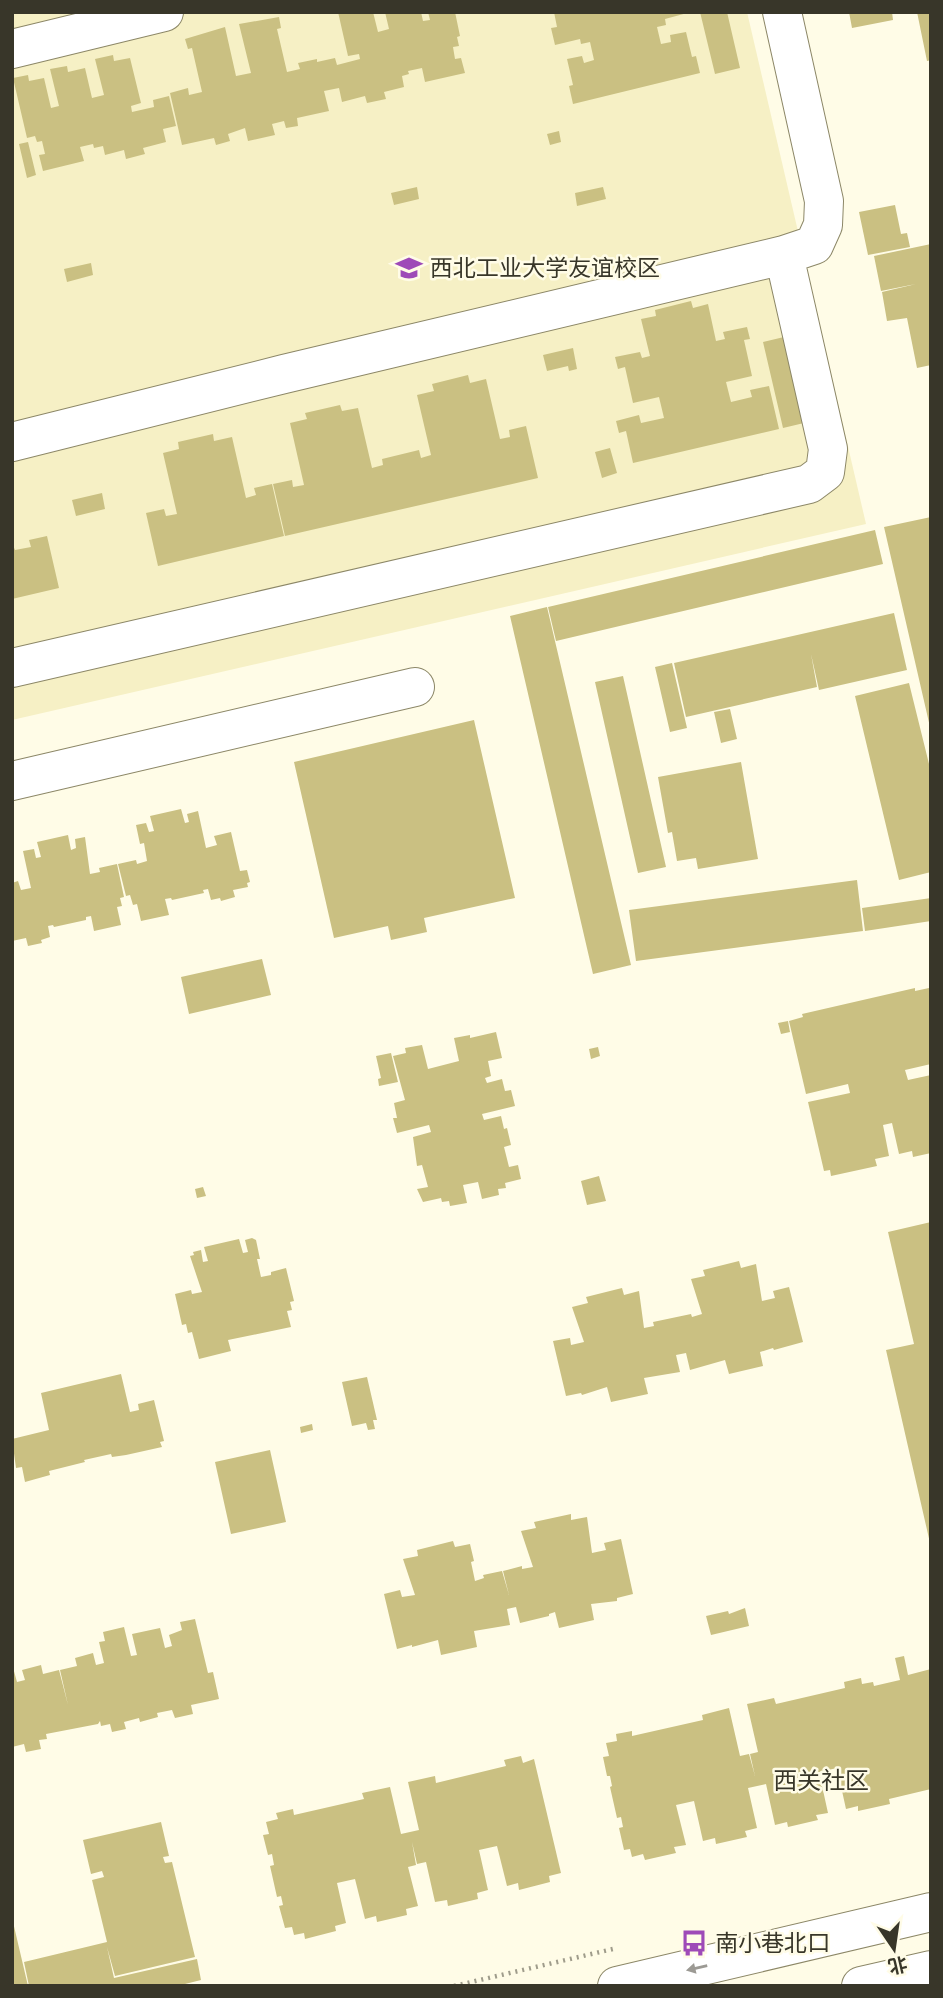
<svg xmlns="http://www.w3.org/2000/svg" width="943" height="1998" font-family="'Playfair Display','Noto Sans SC',serif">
<rect width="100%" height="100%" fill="#fffce7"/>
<path fill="#f6f0c5" d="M12,12H747L866,524L12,720Z"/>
<path fill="#cac082" d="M338,12H373L378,32L389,29L385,12H421L423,21L430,20L428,12H455L460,36L457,37L459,46L453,47L455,59L461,58L465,73L425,82L422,68L408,71L409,74L402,76L404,87L384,92L386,99L367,103L365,96L342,102L339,88L324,91L329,111L297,118L298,126L286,128L284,121L272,124L275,135L248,141L245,128L228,134L230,141L216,145L214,138L182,145L170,93L188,88L189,95L202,92L192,48L188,49L185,39L225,27L236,76L251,73L239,24L279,17L281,28L277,29L287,72L300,69L298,63L317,59V62L335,58L337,65L360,59L359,54L348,56Z
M554,12H691L665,19L666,25L657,27L661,44L671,42L670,35L686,32L692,57L696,56L700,73L573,104L569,86L573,85L567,59L582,56L584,63L594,60L590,42L581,44L580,39L555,45L551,28L557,27Z
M700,12H727L740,68L715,74Z
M849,12H892L893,20L852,28Z
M917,12H931V60L927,61Z
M113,55L114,61L130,58L141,103L131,106L132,112L154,107L153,100L169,96L176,126L163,129L166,142L143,148L145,154L126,159L124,150L105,155L103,146L94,148L93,144L80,147L84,161L43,171L39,155L45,154L42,141L37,142L35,136L27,138L13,78L28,75L29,81L44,78L51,108L59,106L50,69L67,66L68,72L85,68L92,98L104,95L95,59Z
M559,131L561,142L550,145L547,134Z
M28,142L36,175L27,178L19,144Z
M417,187L419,199L394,205L391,193Z
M603,187L606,199L577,206L575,193Z
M895,205L901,234L907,233L910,247L868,255L859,212Z
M931,244V365L917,368L907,318L887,321L882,292L916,284L881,291L874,256Z
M91,263L93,275L67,282L64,269Z
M691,301L693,308L708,304L716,341L725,339L723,332L747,327L750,339L744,340L752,376L726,382L731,402L752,397L750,390L769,386L779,429L633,463L626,431L619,433L616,421L639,415L641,423L664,418L659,397L633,403L625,367L618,369L615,357L640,352L642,358L650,356L641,319L656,316L655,310Z
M784,337L804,423L783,428L763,342Z
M573,348L577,369L569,371L568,366L547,371L543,355Z
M468,375L470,383L486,379L500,439L510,437L509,430L526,426L538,478L285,536L273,484L292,480L293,487L304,485L290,423L307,419L305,413L340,405L342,411L358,408L372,468L383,465L382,459L419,450L421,458L431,455L417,395L434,391L432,384Z
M213,434L214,441L232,437L246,498L256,495L254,488L272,484L284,536L158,566L146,513L164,509L166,516L177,514L163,453L179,449L178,442Z
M610,448L617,473L602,478L595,452Z
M102,493L105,509L76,516L72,500Z
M931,517V727H930L884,527Z
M875,530L883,564L556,641L548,607Z
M47,536L59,588L12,599V543L15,550L31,547L29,540Z
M547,607L631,965L593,974L510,616Z
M894,613L907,670L819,690L811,654L817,687L686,717L674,663Z
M672,663L687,728L670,732L655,667Z
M623,676L666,867L638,873L595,682Z
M909,683L931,772V872L899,880L855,696Z
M730,709L737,739L721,743L714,712Z
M474,720L515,898L424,918L427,932L391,940L388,926L334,938L294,762Z
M741,762L758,859L698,869L696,858L677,861L672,832L668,833L658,777Z
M181,809L185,823L189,822L187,814L198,811L206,848L217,845L214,836L231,832L240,871L247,870L250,882L247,883L248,887L233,890L235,897L221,901L220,898L211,900L208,889L203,890L204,893L172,900L171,898L165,899L169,915L141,921L137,904L133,905L130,895L126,896L118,864L136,860L137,864L147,861L144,843L140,844L136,825L146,823L149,832L154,831L150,816Z
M68,835L71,850L76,848L75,839L85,837L90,874L100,872L99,868L117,864L124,897L120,898L122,906L117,907L121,925L94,931L91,916L86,917V920L54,927L53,925L48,926L50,937L41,940L42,943L28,946L26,938L12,941V883L18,881L21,890L31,888L23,851L34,849L36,858L41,857L37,842Z
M857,880L863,931L636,961L629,910Z
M931,898V921L865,931L862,908Z
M262,959L271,995L189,1014L181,977Z
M915,988V991L929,988L931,998V1064L905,1070L908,1080L931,1075V1153L913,1157L912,1151L899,1154L892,1123L883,1125L889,1156L875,1159L877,1166L831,1176L830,1170L824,1171L808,1102L850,1093L848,1084L806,1094L789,1021L803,1017L802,1014Z
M788,1021L790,1032L781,1034L778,1023Z
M496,1032L502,1058L488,1061L491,1076L485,1078L487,1083L502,1079L505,1091L511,1090L515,1106L482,1114L484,1120L501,1116L504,1129L507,1128L511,1145L504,1147L509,1167L518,1165L521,1179L505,1183L506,1188L498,1189L499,1195L482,1199L478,1182L463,1185L467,1203L450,1206L449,1201L442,1202L441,1198L423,1202L417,1189L428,1187L422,1165L417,1166L413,1137L431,1132L429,1125L397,1133L393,1118H397L394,1103L405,1100L393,1056L406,1053L405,1048L422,1045L428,1069L459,1061L454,1038L470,1035V1038Z
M598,1047L600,1056L591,1059L589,1049Z
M391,1053L398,1082L379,1086L378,1079L381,1078L376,1056Z
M599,1176L606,1201L587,1205L581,1181Z
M203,1187L206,1196L197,1198L195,1189Z
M931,1222V1543H930L886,1350L914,1344L888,1232Z
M252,1238L256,1240L260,1259H257L261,1277L271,1275V1272L286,1268L294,1301L290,1302L292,1310L287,1311L291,1327L228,1340L231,1351L199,1359L192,1332L188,1333L186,1324L182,1325L175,1294L191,1290L192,1294L202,1292L190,1256L194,1255L193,1252L201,1250L203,1262L208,1261L204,1247L239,1239L243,1253L248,1252L245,1240Z
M739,1261L741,1268L756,1264L762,1301L775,1298L773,1291L789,1287L803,1342L774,1350L773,1348L760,1352L763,1366L729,1374L725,1360L690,1370L686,1353L676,1355L680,1372L644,1378L648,1394L611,1402L607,1387L582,1395L581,1393L566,1396L553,1341L570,1338L571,1345L584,1342L572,1307L588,1303L586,1297L622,1288L624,1295L639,1291L644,1328L654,1326L653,1322L691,1314L692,1317L702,1314L691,1279L705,1276L703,1270Z
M121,1374L130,1412L139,1410L138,1404L154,1400L164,1441L160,1442L162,1447L126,1455L112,1457L111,1454L84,1460L85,1462L49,1471L50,1475L25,1482L22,1467L16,1468L12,1439L49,1430L41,1393Z
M367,1377L377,1420H373L375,1429L368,1430L366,1423L352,1426L342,1382Z
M312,1424L313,1430L301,1433L300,1427Z
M270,1450L286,1522L231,1534L215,1462Z
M571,1514V1520L587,1517L592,1553L606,1550L604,1543L621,1539L633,1594L617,1598V1601L591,1604L594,1620L559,1628L555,1612L549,1614V1616L520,1623L516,1607L507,1609L510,1625L474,1631L477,1647L441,1655L438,1640L412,1647V1645L397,1649L384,1594L400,1590L402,1597L415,1595L403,1559L418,1556L417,1550L453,1541L455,1547L470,1544L474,1561L471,1562L475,1581L484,1578L483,1575L502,1571L509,1595L503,1571L522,1566V1569L533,1567L521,1531L536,1528L534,1522Z
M745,1608L749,1626L711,1635L706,1616L728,1611L729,1614Z
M195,1619L208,1673L213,1672L219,1699L191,1705L193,1714L175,1718L172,1710L157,1713L158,1717L140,1722L139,1718L124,1722L126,1729L112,1732L110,1724L101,1726L100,1721L98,1724L46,1734L47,1739L39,1740L41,1749L26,1752L24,1744L12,1747V1664L17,1682L25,1680L22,1670L41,1665L43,1674L59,1670L68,1705L60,1670L77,1666L75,1658L93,1653L96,1665L104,1663L99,1642L105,1641L103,1632L124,1627L131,1656L137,1655L132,1634L160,1628L165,1648L172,1646L169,1635L182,1630L180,1622Z
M904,1656L908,1675L931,1669V1789L889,1799L890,1804L858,1811V1806L846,1809L837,1768L819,1772L828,1813L816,1815L818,1820L788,1827L787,1822L775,1825L766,1784L748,1788L757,1828L745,1831L747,1837L716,1844L715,1838L703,1841L694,1801L676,1805L686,1845L674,1847L676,1853L645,1860L643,1854L632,1857L630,1849L624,1850L619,1828L623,1827L621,1817L617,1818L610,1787L612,1786L610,1776H607L603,1757L609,1756L606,1743L617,1741L616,1734L632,1731V1736L703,1720L702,1715L729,1708L740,1756L749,1754L755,1776L750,1754L758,1752L747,1704L774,1698L776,1704L845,1688L844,1682L861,1678L862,1684L873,1682L874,1686L900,1680L895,1658Z
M521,1756L523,1763L534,1759L561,1873L549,1876L550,1882L519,1890L518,1883L507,1886L497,1846L479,1850L488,1890L477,1893L478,1899L448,1906L447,1900L435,1902L426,1862L417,1864L412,1842L416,1865L408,1867L418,1906L406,1909L407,1915L377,1922L376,1916L365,1919L355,1879L337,1883L346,1923L335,1926L336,1931L305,1939L304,1933L294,1935L292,1927L285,1928L279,1906L283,1905L281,1896L277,1897L270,1866L274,1865L272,1854L268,1855L263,1835L269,1834L266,1822L278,1819L276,1813L293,1809L294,1815L364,1799L362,1793L390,1787L401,1834L419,1830L408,1782L435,1776L436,1783L506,1766L504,1760Z
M161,1822L169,1856L163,1857L165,1863L172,1862L195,1957L115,1976L107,1947L114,1978L197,1959L201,1980L177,1986H29L24,1962L107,1942L92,1880L104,1877L102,1871L91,1874L83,1840Z
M12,1922H13L28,1986H12Z"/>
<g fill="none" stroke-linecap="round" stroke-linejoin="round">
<g stroke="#8c8767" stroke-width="40">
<path id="minor" d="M12,49L164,12
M12,442L284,374L784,255L814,245L823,225L824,201L782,12
M12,668L809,484L825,472L828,449L784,255"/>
</g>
<g stroke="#8c8767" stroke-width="40">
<path id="major" d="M12,781L415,687
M617,1986L931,1912
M861,1986L931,1970"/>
</g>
<path stroke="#9f9c8b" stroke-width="4.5" stroke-dasharray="2 5" stroke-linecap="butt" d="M454,1986L613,1949"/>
<use href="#minor" stroke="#fff" stroke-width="38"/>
<use href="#major" stroke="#fff" stroke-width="38"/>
</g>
<defs><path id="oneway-solid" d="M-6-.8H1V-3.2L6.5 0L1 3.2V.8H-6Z" transform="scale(1.75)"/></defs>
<use fill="#9c9a94" href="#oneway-solid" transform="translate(697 1968) rotate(167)"/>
<defs>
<g id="university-bare" transform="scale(2.1)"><path d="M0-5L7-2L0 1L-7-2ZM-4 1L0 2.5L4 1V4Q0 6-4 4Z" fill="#9e4ab8" stroke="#fffce7" stroke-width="2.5" paint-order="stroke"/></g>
<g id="bus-bare" transform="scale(2.1)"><path d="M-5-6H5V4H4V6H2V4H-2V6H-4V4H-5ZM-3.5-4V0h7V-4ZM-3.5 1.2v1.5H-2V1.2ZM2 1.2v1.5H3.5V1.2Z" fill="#9e4ab8" stroke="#fffce7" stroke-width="2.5" paint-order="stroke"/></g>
</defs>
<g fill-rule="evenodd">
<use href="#university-bare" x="409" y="268"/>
<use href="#bus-bare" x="694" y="1943"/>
</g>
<g text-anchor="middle" stroke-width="5" stroke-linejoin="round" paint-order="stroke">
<g font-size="23" fill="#383629" stroke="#fffce7" text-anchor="start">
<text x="430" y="276">西北工业大学友谊校区</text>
<text x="715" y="1951">南小巷北口</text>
</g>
<g font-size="24" fill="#383629" stroke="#fffce7">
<text x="821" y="1789">西关社区</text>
</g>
</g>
<rect width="943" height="1998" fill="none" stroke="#383629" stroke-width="28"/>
<g transform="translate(894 1949) rotate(167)" stroke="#fffce7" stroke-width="5" paint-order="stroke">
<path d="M0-5L12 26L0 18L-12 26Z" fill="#383629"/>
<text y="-10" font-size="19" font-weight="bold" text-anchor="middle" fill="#383629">北</text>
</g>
</svg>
